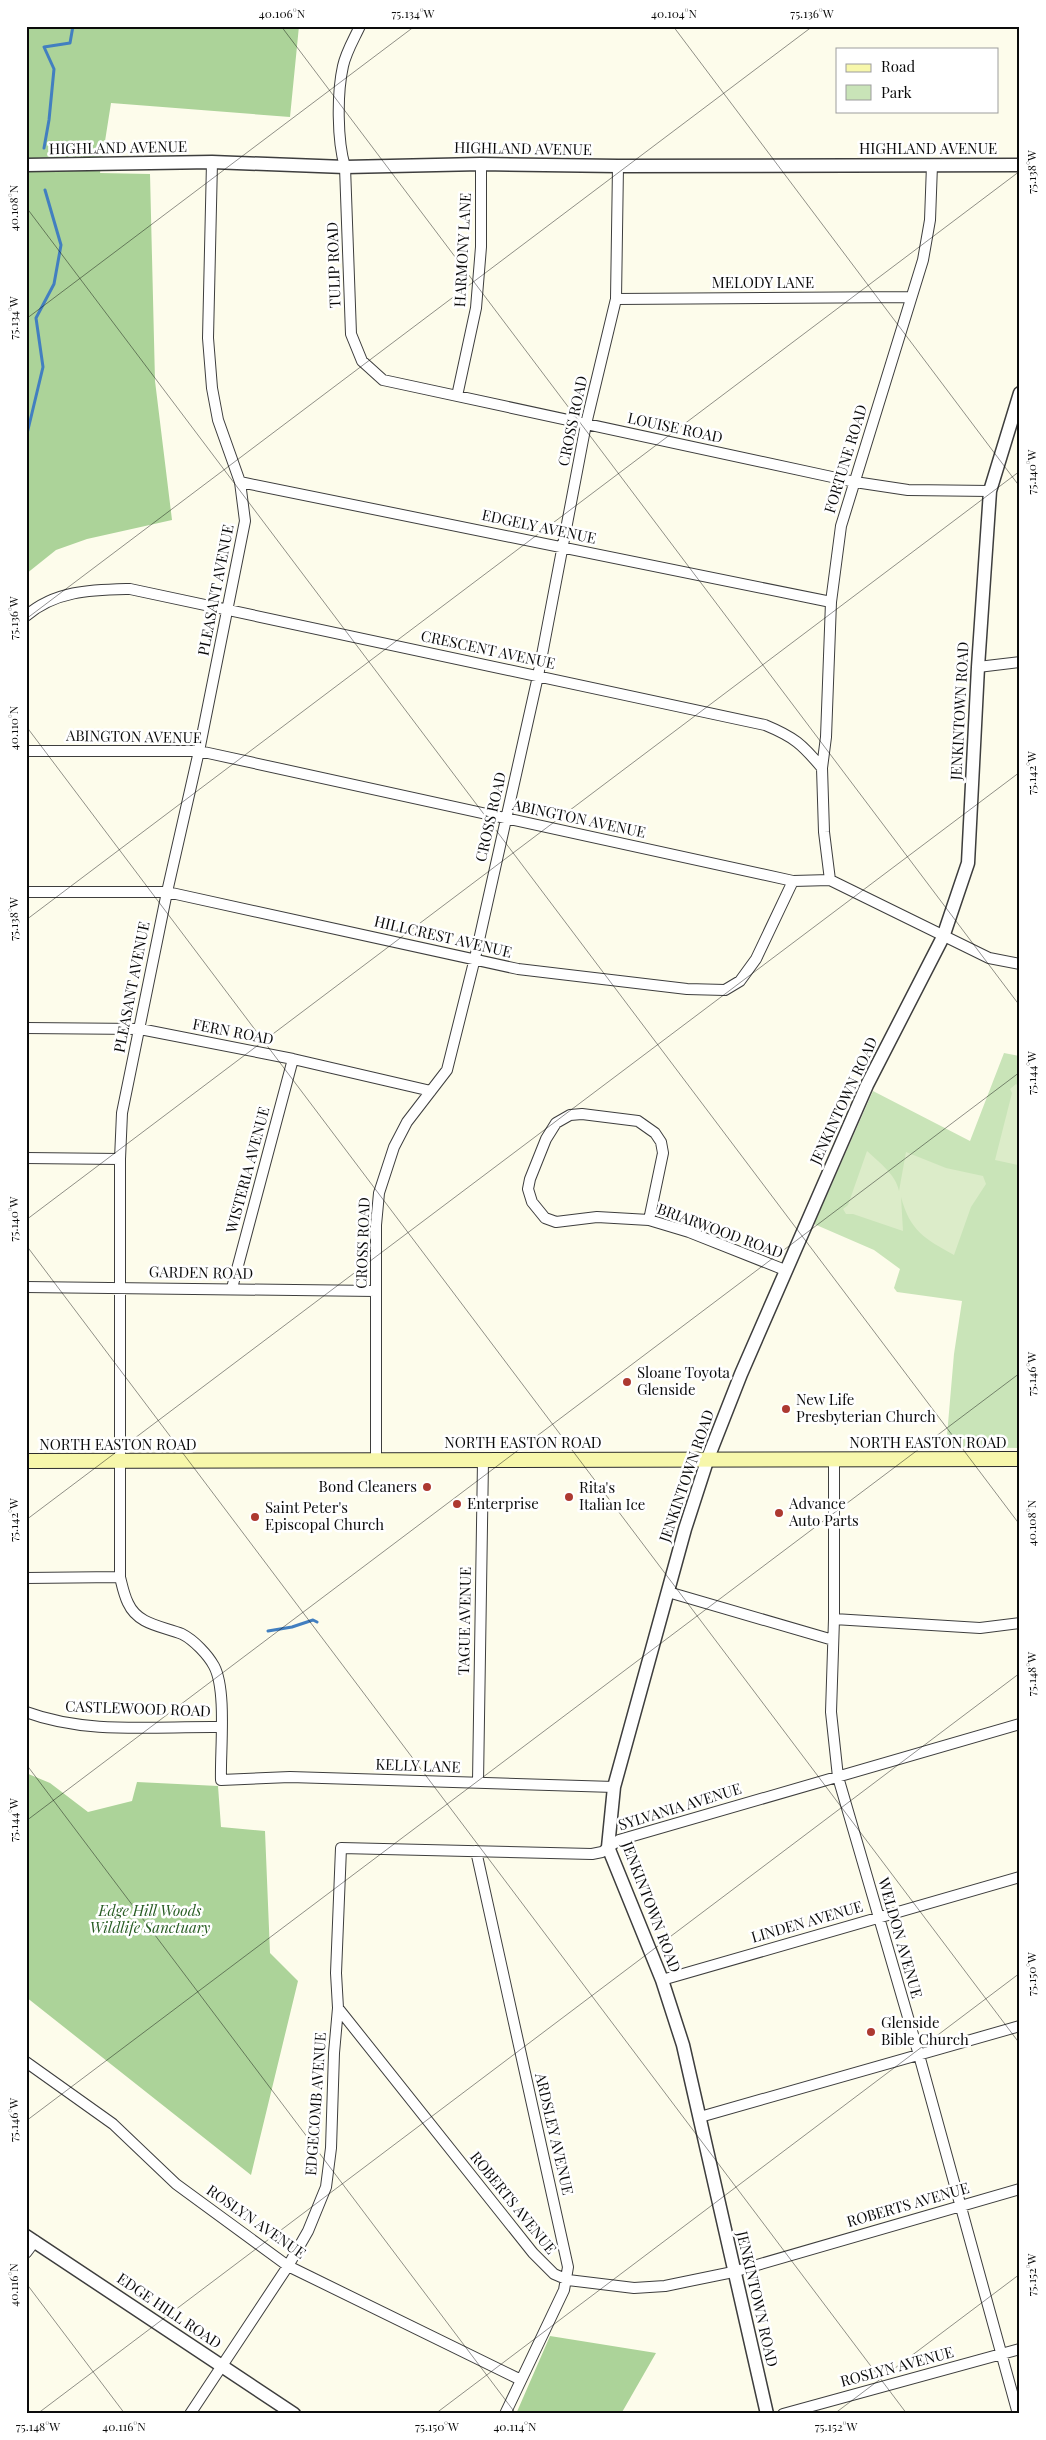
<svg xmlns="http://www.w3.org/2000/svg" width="1046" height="2440" font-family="'Playfair Display',serif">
<rect width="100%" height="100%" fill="#fdfceb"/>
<path fill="#c9e4b8" d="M1004,1053L1020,1056V1448L946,1447L954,1354L962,1301L897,1292L894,1288L900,1269L874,1250L814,1224L873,1091L970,1141Z"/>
<path fill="#acd399" d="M26,26H299L290,117L111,103L100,173L150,174L155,381L172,520L87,539L56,550L26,574Z
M26,1773L50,1783L88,1812L132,1801L137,1782L218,1786L221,1827L265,1831L270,1953L298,1981L251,2175L26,1997Z
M550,2336L656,2353L621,2414H516Z"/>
<path fill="#dcecc9" d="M1016,1084L1020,1088V1165H1018L995,1160L1012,1093L1010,1089Z
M867,1151C879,1162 896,1175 899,1191L906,1152L946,1168L983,1176L986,1184L971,1207L954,1255C925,1239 910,1231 901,1197L903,1231L853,1214H846L843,1209L848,1205Z"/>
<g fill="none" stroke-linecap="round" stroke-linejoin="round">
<path stroke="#427fc0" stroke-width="3" d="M44,148L49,120L54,69L44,47L70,43L73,26
M26,438L43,367L36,318L54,284L61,245L45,190
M268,1631L292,1627L313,1620L317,1622"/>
<g stroke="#3e3e3e" stroke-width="12">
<path id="minor" d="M360,26C354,39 346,52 343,66C337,93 337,140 345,167L351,334L362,361L383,380L855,482L908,490L990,491
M212,162L208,338L212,388L218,420L240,482L245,521L199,751L167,892L122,1113L120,1159V1577C122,1585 124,1595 128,1603C138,1625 162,1626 182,1634C194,1640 208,1655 214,1666C227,1690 220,1752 221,1780L290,1777L614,1787
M616,299L911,297
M457,396L476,308L481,247V164
M240,482L831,602
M26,616C56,590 92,590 130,589L765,725C794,737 802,744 822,768
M978,667L1020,662
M26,751H199L793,881L830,880L989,958L1020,964
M830,880L824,832L822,768L826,737L831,602L841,526L923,260L930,220L932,165
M26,892H167L518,969L687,989L725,990L740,981L756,959L793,881
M26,1028L140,1029L293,1059L431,1091
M26,1158L120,1159
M649,1220L663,1153L661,1142L655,1133L638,1121L582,1114L570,1115L556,1123L546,1139L530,1179L528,1189L532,1202L545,1218L556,1222L597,1217L649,1220L689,1232L785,1270
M26,1287L376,1291
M232,1288L293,1059
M376,1459V1225L379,1193L394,1147L407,1122L447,1070L475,958L538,676L586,424L616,299L618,166
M834,1459V1619L831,1712L838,1777L919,2055L1018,2414
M26,1578L120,1577
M668,1592L833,1640
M834,1619L980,1628L1020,1623
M26,1712C88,1735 156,1726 221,1727
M478,1782L483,1461
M476,1851L568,2267L564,2290L505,2414
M662,1980L1020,1877
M338,2008L533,2253L554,2274L568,2280L634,2288L665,2286L733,2272L1020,2189
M26,2062L113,2124L176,2184L288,2266L521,2380
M700,2117L1020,2026
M26,2253L35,2241
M190,2414L288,2266L308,2231L326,2187L331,2148L334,2053L338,2008L336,1973L341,1848L592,1854L602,1852L619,1840L1020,1724
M783,2414L1020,2349"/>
</g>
<g stroke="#3e3e3e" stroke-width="15">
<path id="tertiary" d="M26,165L212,162L345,167L481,164L618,166L1020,165
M26,2236L294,2414
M767,2414L683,2045L662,1980L608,1847L614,1787L685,1529L708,1458L741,1374L867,1085L943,937L968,863L978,667L990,491L1020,393"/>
</g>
<g stroke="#2d2d2d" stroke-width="16">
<path id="secondary" d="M26,1461L1020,1459"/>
</g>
<use href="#minor" stroke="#fff" stroke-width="10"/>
<use href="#tertiary" stroke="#fff" stroke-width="12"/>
<use href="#secondary" stroke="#f7f7ab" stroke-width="14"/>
</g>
<path fill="none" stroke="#0b0b0b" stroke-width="1" stroke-opacity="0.45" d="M281,26L1020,1006M673,26L1020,487M26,207L1020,1525M26,319L415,26M26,619L813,26M26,726L1020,2044M26,920L1020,171M26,1220L1020,471M26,1245L907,2414M26,1520L1020,772M26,1764L516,2414M26,1821L1020,1072M26,2121L1020,1373M26,2283L125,2414M37,2414L1020,1673M435,2414L1020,1973M834,2414L1020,2274"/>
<g fill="#ad3930" stroke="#fff" stroke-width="2">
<circle cx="627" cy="1382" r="5"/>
<circle cx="786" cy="1409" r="5"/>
<circle cx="427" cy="1487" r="5"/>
<circle cx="569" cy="1497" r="5"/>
<circle cx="457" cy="1504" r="5"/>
<circle cx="779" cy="1513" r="5"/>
<circle cx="255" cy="1517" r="5"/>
<circle cx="871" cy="2032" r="5"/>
</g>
<g text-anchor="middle" stroke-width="5" stroke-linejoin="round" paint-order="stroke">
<g font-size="15" fill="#0b0b0b" stroke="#fff">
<text transform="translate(118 148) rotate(-1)" y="5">HIGHLAND AVENUE</text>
<text transform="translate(523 149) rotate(1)" y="5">HIGHLAND AVENUE</text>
<text x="928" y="154">HIGHLAND AVENUE</text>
<text transform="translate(463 250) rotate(-87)" y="5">HARMONY LANE</text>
<text transform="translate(334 265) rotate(-92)" y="5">TULIP ROAD</text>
<text x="763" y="288">MELODY LANE</text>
<text transform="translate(573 421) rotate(-78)" y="5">CROSS ROAD</text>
<text transform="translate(675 428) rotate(12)" y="5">LOUISE ROAD</text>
<text transform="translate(846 459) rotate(-73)" y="5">FORTUNE ROAD</text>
<text transform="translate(539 527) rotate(12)" y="5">EDGELY AVENUE</text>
<text transform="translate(216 590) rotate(-79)" y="5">PLEASANT AVENUE</text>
<text transform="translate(488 650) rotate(12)" y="5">CRESCENT AVENUE</text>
<text transform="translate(960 711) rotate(-87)" y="5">JENKINTOWN ROAD</text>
<text transform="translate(134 737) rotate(1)" y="5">ABINGTON AVENUE</text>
<text transform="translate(491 817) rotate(-77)" y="5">CROSS ROAD</text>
<text transform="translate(579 819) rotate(12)" y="5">ABINGTON AVENUE</text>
<text transform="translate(443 937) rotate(13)" y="5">HILLCREST AVENUE</text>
<text transform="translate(132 987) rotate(-79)" y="5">PLEASANT AVENUE</text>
<text transform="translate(233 1032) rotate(11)" y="5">FERN ROAD</text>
<text transform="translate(844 1101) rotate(-65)" y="5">JENKINTOWN ROAD</text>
<text transform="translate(248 1170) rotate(-75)" y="5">WISTERIA AVENUE</text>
<text transform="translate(720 1231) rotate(20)" y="5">BRIARWOOD ROAD</text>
<text transform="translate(363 1243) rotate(-88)" y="5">CROSS ROAD</text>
<text transform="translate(201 1273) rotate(1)" y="5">GARDEN ROAD</text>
<text x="523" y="1448">NORTH EASTON ROAD</text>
<text x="928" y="1448">NORTH EASTON ROAD</text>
<text x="118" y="1450">NORTH EASTON ROAD</text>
<text transform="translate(687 1476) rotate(-71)" y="5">JENKINTOWN ROAD</text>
<text transform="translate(465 1621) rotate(-89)" y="5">TAGUE AVENUE</text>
<text transform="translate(138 1709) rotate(2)" y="5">CASTLEWOOD ROAD</text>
<text transform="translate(418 1766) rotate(2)" y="5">KELLY LANE</text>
<text transform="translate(680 1807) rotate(-17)" y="5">SYLVANIA AVENUE</text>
<text transform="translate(651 1907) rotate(69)" y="5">JENKINTOWN ROAD</text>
<text transform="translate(807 1922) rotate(-16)" y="5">LINDEN AVENUE</text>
<text transform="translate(900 1938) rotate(74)" y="5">WELDON AVENUE</text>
<text transform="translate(316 2104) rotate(-86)" y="5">EDGECOMB AVENUE</text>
<text transform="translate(554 2134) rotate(77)" y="5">ARDSLEY AVENUE</text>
<text transform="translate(513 2203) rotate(51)" y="5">ROBERTS AVENUE</text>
<text transform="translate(908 2205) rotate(-16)" y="5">ROBERTS AVENUE</text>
<text transform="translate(256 2222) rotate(35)" y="5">ROSLYN AVENUE</text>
<text transform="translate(757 2299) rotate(77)" y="5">JENKINTOWN ROAD</text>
<text transform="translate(169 2311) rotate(34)" y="5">EDGE HILL ROAD</text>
<text transform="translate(897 2367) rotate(-15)" y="5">ROSLYN AVENUE</text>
</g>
<g font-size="15" fill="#0b0b0b" stroke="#fff" text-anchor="start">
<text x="637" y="1378">Sloane Toyota<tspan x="637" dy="17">Glenside</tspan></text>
<text x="796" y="1405">New Life<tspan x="796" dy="17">Presbyterian Church</tspan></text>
<text x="417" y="1492" text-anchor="end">Bond Cleaners</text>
<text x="579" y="1493">Rita's<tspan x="579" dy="17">Italian Ice</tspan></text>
<text x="467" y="1509">Enterprise</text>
<text x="789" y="1509">Advance<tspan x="789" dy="17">Auto Parts</tspan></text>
<text x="265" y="1513">Saint Peter's<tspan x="265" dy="17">Episcopal Church</tspan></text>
<text x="881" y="2028">Glenside<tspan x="881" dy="17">Bible Church</tspan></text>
</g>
<g font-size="15" font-style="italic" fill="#275c22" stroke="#fff">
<text x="150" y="1916">Edge Hill Woods<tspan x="150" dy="17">Wildlife Sanctuary</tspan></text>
</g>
</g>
<rect width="1046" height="2440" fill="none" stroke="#ffffff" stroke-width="55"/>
<rect x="836" y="48" width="162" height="65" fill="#ffffff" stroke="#9d9d9d"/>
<rect x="846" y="64" width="25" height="8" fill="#f7f7ab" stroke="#9d9d9d"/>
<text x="881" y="72" font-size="15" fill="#0b0b0b">Road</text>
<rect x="846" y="85" width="25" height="15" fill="#c9e4b8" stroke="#9d9d9d"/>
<text x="881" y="98" font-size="15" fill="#0b0b0b">Park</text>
<rect x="28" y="28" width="990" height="2384" fill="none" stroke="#0b0b0b" stroke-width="2"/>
<g font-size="12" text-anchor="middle" fill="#0b0b0b">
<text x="282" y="18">40.106°N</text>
<text x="413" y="18">75.134°W</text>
<text x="674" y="18">40.104°N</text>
<text x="812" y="18">75.136°W</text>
<text transform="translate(1032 172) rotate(-90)" y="4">75.138°W</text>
<text transform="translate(14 208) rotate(-90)" y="4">40.108°N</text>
<text transform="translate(14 318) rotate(-90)" y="4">75.134°W</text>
<text transform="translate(1032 472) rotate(-90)" y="4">75.140°W</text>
<text transform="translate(14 618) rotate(-90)" y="4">75.136°W</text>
<text transform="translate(14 728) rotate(-90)" y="4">40.110°N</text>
<text transform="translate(1032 773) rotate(-90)" y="4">75.142°W</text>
<text transform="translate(14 919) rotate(-90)" y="4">75.138°W</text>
<text transform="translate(1032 1073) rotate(-90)" y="4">75.144°W</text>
<text transform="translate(14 1219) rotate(-90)" y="4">75.140°W</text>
<text transform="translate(1032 1374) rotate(-90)" y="4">75.146°W</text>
<text transform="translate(14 1520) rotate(-90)" y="4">75.142°W</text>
<text transform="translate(1032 1523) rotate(-90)" y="4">40.108°N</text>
<text transform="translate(1032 1674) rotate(-90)" y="4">75.148°W</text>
<text transform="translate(14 1820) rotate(-90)" y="4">75.144°W</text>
<text transform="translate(1032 1974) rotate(-90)" y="4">75.150°W</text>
<text transform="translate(14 2120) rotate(-90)" y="4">75.146°W</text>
<text transform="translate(1032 2275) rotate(-90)" y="4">75.152°W</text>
<text transform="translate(14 2285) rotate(-90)" y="4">40.116°N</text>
<text x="38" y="2431">75.148°W</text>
<text x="124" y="2431">40.116°N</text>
<text x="437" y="2431">75.150°W</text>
<text x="515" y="2431">40.114°N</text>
<text x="836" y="2431">75.152°W</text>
</g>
</svg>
